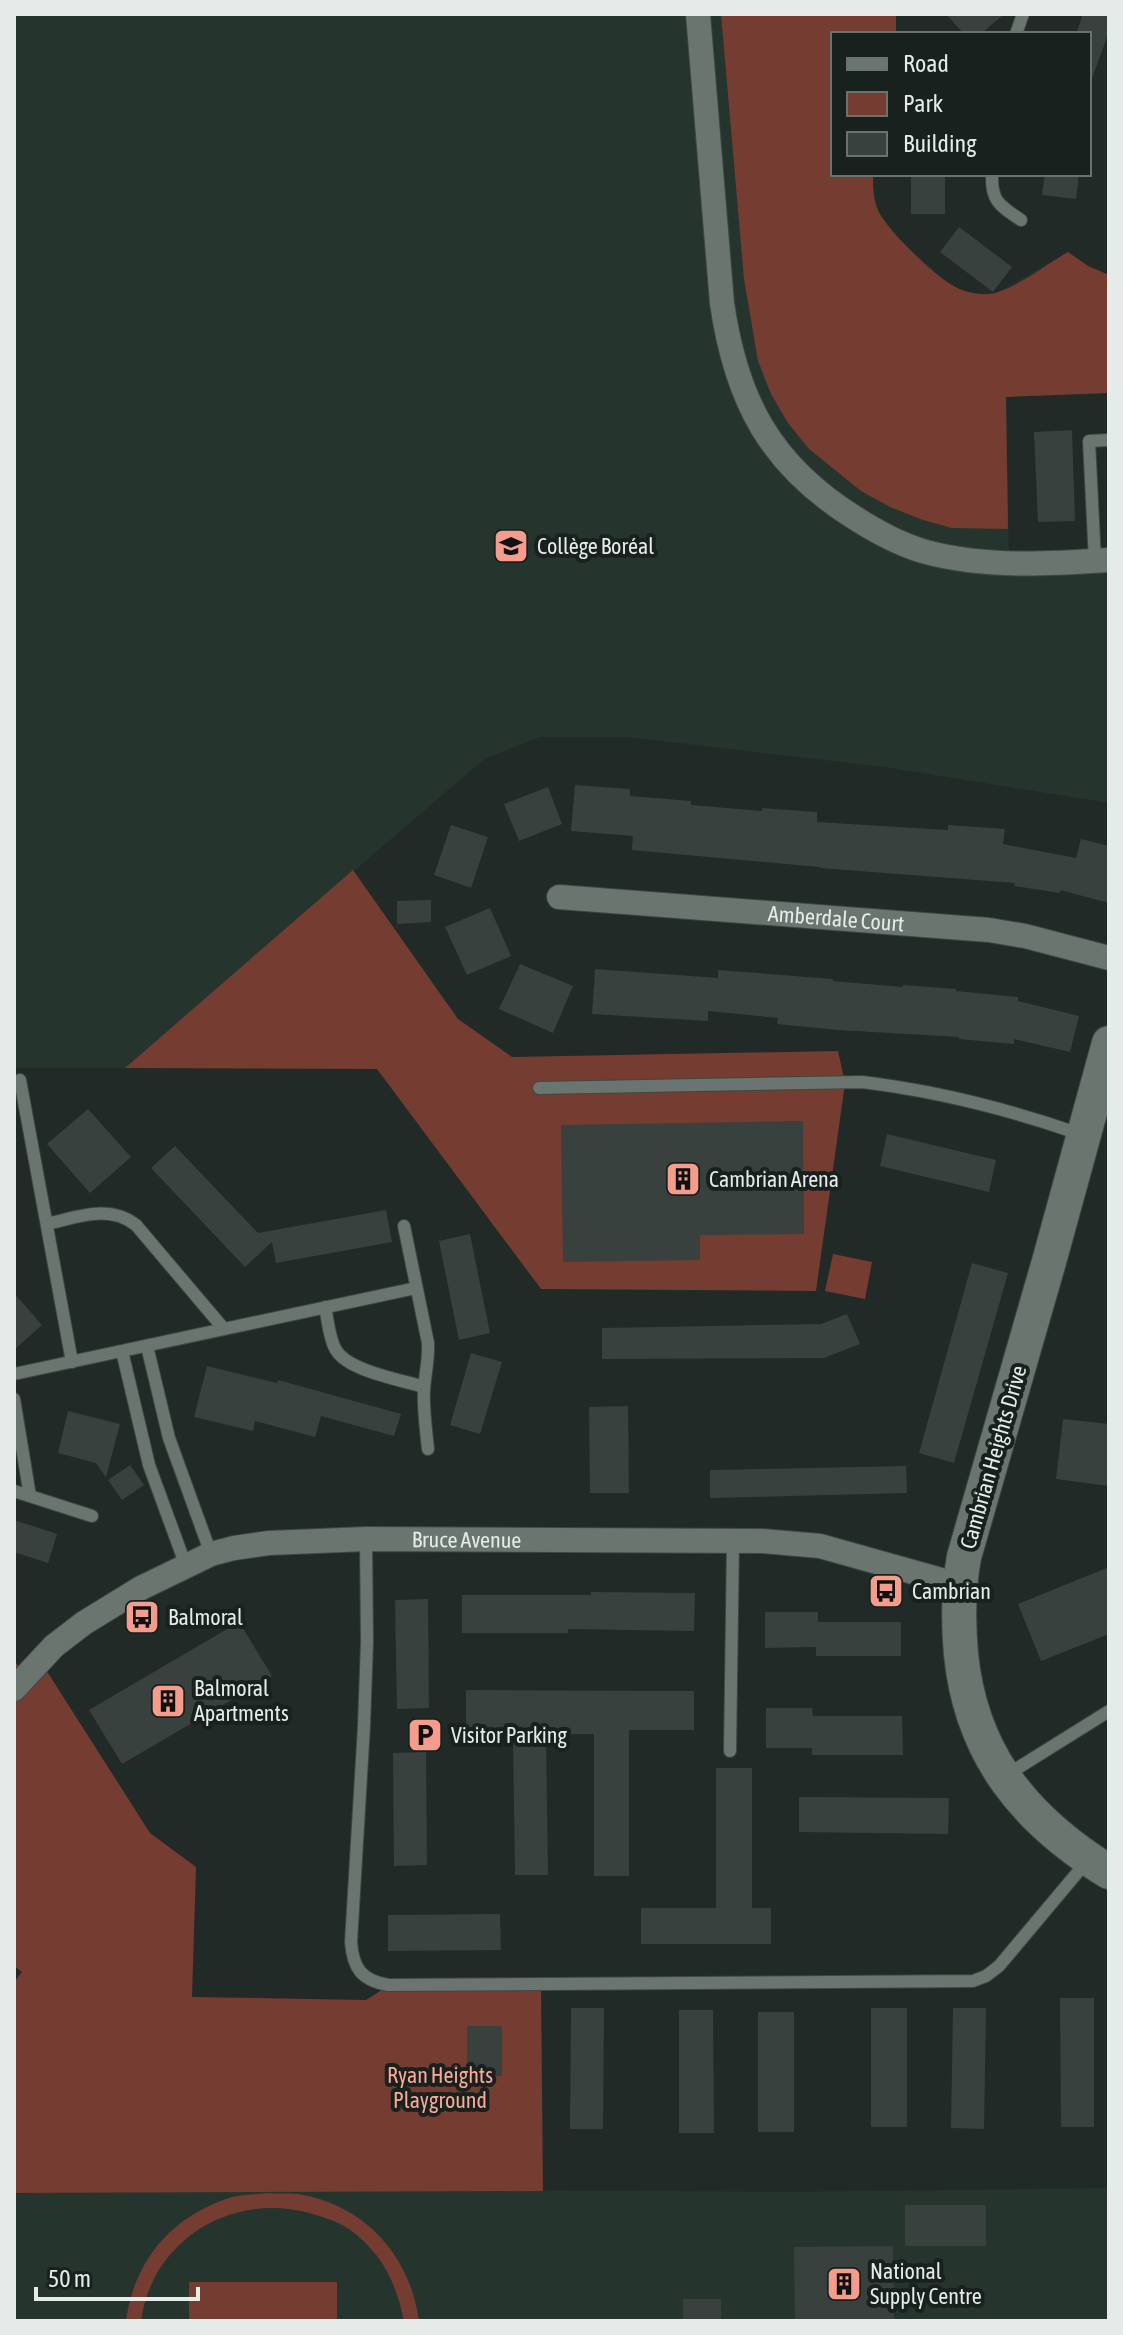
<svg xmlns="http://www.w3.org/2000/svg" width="1123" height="2335" font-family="'Asap Condensed',sans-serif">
<rect width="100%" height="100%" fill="#212a26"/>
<path fill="#25352e" d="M14,14H896V34H833V174H873V188L878,212L897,236L944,281L961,290L977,294L997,293L1068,252L1088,266L1109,275V393L1006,397L1009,566L1109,563V803L884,767L627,737H540L484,759L125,1068H14Z
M1109,2188V2321H14V2193L486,2190L788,2192Z"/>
<path fill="#753c31" d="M721,14H896V34H833V174H873C873,186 873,199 878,210C886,230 942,284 962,290C972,294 988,296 998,292C1021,285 1047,264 1068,252L1088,266L1109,275V393L1006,397L1008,529L952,528L923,520L890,507L861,491L809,449L788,423L771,394L758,361L744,279Z
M353,870L458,1019L512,1057L838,1051L845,1083L816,1291L541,1289L377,1069L125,1068Z
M833,1254L872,1262L865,1299L825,1291Z
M14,1661L27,1675L41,1662L150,1833L196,1867L192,1997L366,2000L388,1986L541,1985L543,2191L14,2193V1982L22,1972L14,1966Z
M267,2193C277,2194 288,2193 298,2194C365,2205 410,2255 419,2321H404C396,2282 382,2253 349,2229C337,2221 323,2217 309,2213C231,2192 152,2240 141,2321H126C134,2261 171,2217 229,2198C241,2194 255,2195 267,2193Z
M189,2282H337V2321H189Z"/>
<path fill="#38413d" d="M946,14H1004L981,34H964Z
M1083,14H1109V32L1091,81L1089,80V34H1076Z
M911,174H945V214H911Z
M1045,174H1079L1076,199L1042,195Z
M959,227L1012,267L993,292L940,252Z
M1072,430L1075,521L1038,522L1034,432Z
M575,785L630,789V796L691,801V805L762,811V808L817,812V822L948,830V825L1005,829L1003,844L1076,858L1081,839L1109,846V903L1060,890V893L1014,886L1015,883L820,868V867L632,850L633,836L571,831Z
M548,787L562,824L519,841L504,804Z
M451,825L488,837L471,888L434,875Z
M431,900V922L397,924V901Z
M490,908L511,956L467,975L445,927Z
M520,964L573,986L553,1033L499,1009Z
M595,969L718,978V970L833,979V981L903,987V985L956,989V991L1018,997V1001L1079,1016L1070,1052L1014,1039V1044L959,1039V1037L838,1030L777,1024L778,1018L708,1011V1021L592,1014Z
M88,1109L131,1157L90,1193L47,1144Z
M803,1121L804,1234L700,1235V1260L563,1262L561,1125Z
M887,1134L996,1160L989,1192L880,1166Z
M175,1146L258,1233L386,1210L392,1242L276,1263L272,1242L245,1267L151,1168Z
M470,1234L490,1333L459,1340L439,1241Z
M972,1263L1008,1273L954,1463L919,1453Z
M14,1293L42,1325L14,1350Z
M847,1314L860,1344L824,1358L602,1359V1328L821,1324Z
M471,1353L502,1362L480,1434L450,1425Z
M207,1366L277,1383L278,1380L401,1414L394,1436L321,1416L315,1437L255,1421L253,1431L194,1417Z
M628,1406L629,1493H590L589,1407Z
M68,1411L120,1424L106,1477L96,1463L58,1453Z
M1063,1419L1109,1424V1486L1056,1479Z
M130,1465L144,1485L122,1500L108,1480Z
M906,1466L907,1493L710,1498V1470Z
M14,1520L57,1534L48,1563L14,1552Z
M1109,1567V1634L1041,1661L1018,1604Z
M591,1592L695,1593L694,1631L568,1629V1633H462V1595H591Z
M428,1599L429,1708L397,1709L395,1600Z
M765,1612H818V1622H901V1656H816V1647L765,1648Z
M239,1622L272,1676L122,1764L89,1710Z
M466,1690L694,1691V1730H629V1876H594V1734H546L548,1875H515L513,1734H466Z
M766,1708H812L813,1716H902L903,1755H812V1748H766Z
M426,1752L427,1865L394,1866L393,1753Z
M716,1768H752V1908H771V1944H641V1908H716Z
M799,1797L949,1798L948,1834L799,1832Z
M500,1914L501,1950L388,1951V1915Z
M1060,1998H1094V2127H1061Z
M571,2008H604L603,2129H570Z
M871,2008H907V2127H871Z
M953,2008H986L984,2129L951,2128Z
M679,2010H713L714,2133H679Z
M758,2012H794V2132H758Z
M467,2026H502V2076L467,2077Z
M905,2205H986V2246H905Z
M893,2246L894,2321H795L794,2247Z
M683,2299H721V2321H683Z"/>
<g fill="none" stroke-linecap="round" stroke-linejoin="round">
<g stroke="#3f4743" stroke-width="14">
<path id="lane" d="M1016,34L1023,14
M992,174C991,201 999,205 1021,220
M1095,561L1089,441L1109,440
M20,1080L72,1362
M539,1088L862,1082C937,1091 1008,1109 1080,1134
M47,1224C78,1217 109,1204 136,1225L224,1329
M404,1226L428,1343C429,1359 425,1374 424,1390C423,1410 426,1429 428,1449
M325,1307C328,1320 329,1339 336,1350C348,1371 402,1380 424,1387
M147,1346L169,1438L211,1554
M122,1351L149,1465L186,1566
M14,1374L416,1288
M14,1399L30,1496
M14,1491L92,1516
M366,1539L367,1642L364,1726L351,1942C353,1968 361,1980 388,1985L973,1981L986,1976L999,1966L1088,1860
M730,1751L733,1541
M1005,1776L1109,1711"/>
</g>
<g stroke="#3f4743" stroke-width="26">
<g id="street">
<path d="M698,14L722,303C736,400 770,465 855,518C877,532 901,545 926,552C986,568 1048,564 1109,560"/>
<path id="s1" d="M559,897L989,930L1025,936L1109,958"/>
<path id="s2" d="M14,1689L54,1646L84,1623L141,1588L211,1554L234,1548L269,1543L366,1539L762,1541L820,1546L959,1585"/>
</g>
</g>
<g stroke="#3f4743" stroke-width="36">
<path id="secondary" d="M1109,1043L1050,1258L964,1557C958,1590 958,1621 961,1654C971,1755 1025,1820 1109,1872"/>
</g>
<use href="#lane" stroke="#6b7570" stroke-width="12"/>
<use href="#street" stroke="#6b7570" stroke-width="24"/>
<use href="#secondary" stroke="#6b7570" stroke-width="34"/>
</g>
<defs>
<g id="university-square" transform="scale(1.8)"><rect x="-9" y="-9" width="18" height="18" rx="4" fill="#f49d8c" stroke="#18211d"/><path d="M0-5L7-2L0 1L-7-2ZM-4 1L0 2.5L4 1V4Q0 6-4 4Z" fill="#111"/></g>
<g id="building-square" transform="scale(1.8)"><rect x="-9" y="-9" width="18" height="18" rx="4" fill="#f49d8c" stroke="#18211d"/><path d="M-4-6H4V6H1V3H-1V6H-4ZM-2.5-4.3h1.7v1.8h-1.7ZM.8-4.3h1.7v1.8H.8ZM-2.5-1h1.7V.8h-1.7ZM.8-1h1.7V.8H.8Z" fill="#111"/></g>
<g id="bus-square" transform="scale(1.8)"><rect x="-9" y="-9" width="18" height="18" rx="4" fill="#f49d8c" stroke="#18211d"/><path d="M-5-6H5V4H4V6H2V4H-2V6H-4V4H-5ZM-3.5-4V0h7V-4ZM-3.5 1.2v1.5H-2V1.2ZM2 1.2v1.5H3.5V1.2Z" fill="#111"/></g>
<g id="parking-square" transform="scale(1.8)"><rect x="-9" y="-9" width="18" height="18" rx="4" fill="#f49d8c" stroke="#18211d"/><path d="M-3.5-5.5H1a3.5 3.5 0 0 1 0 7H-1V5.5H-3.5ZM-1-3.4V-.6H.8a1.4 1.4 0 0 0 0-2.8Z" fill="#111"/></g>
</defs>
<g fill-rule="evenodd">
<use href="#university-square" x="511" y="546"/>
<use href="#building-square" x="683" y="1179"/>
<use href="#bus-square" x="886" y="1591"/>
<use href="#bus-square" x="142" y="1617"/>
<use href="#building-square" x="168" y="1701"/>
<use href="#parking-square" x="425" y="1735"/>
<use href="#building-square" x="844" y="2284"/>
</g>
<g text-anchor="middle" stroke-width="8" stroke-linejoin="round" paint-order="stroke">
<g font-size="22" fill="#e5ebe8" stroke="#18211d" text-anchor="start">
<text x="537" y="554">Collège Boréal</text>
<text x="709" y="1187">Cambrian Arena</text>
<text x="912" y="1599">Cambrian</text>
<text x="168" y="1625">Balmoral</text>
<text x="194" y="1696">Balmoral<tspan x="194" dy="25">Apartments</tspan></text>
<text x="451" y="1743">Visitor Parking</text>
<text x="870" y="2279">National<tspan x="870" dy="25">Supply Centre</tspan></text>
</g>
<g font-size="22" fill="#e5ebe8" stroke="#18211d">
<text dy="8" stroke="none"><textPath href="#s1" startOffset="278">Amberdale Court</textPath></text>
<text transform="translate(993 1457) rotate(-74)" y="8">Cambrian Heights Drive</text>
<text dy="8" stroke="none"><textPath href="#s2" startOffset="498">Bruce Avenue</textPath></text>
</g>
<g font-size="22" fill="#fba998" stroke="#18211d">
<text x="440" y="2083">Ryan Heights<tspan x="440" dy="25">Playground</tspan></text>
</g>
</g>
<rect width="1123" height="2335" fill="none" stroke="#e5ebe8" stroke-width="32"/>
<rect x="831" y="32" width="260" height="144" fill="#18211d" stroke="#6a726e" stroke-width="2"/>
<rect x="847" y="58" width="40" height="12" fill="#6b7570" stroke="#6a726e" stroke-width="2"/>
<text x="903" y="72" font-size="24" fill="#e5ebe8">Road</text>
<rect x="847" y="92" width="40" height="24" fill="#753c31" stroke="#6a726e" stroke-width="2"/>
<text x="903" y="112" font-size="24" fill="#e5ebe8">Park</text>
<rect x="847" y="132" width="40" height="24" fill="#38413d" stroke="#6a726e" stroke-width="2"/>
<text x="903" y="152" font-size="24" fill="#e5ebe8">Building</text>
<path d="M36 2287v12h162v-12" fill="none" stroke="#e5ebe8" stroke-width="4"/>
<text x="48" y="2287" font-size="24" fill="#e5ebe8" stroke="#18211d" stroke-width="6" paint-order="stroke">50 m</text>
</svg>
